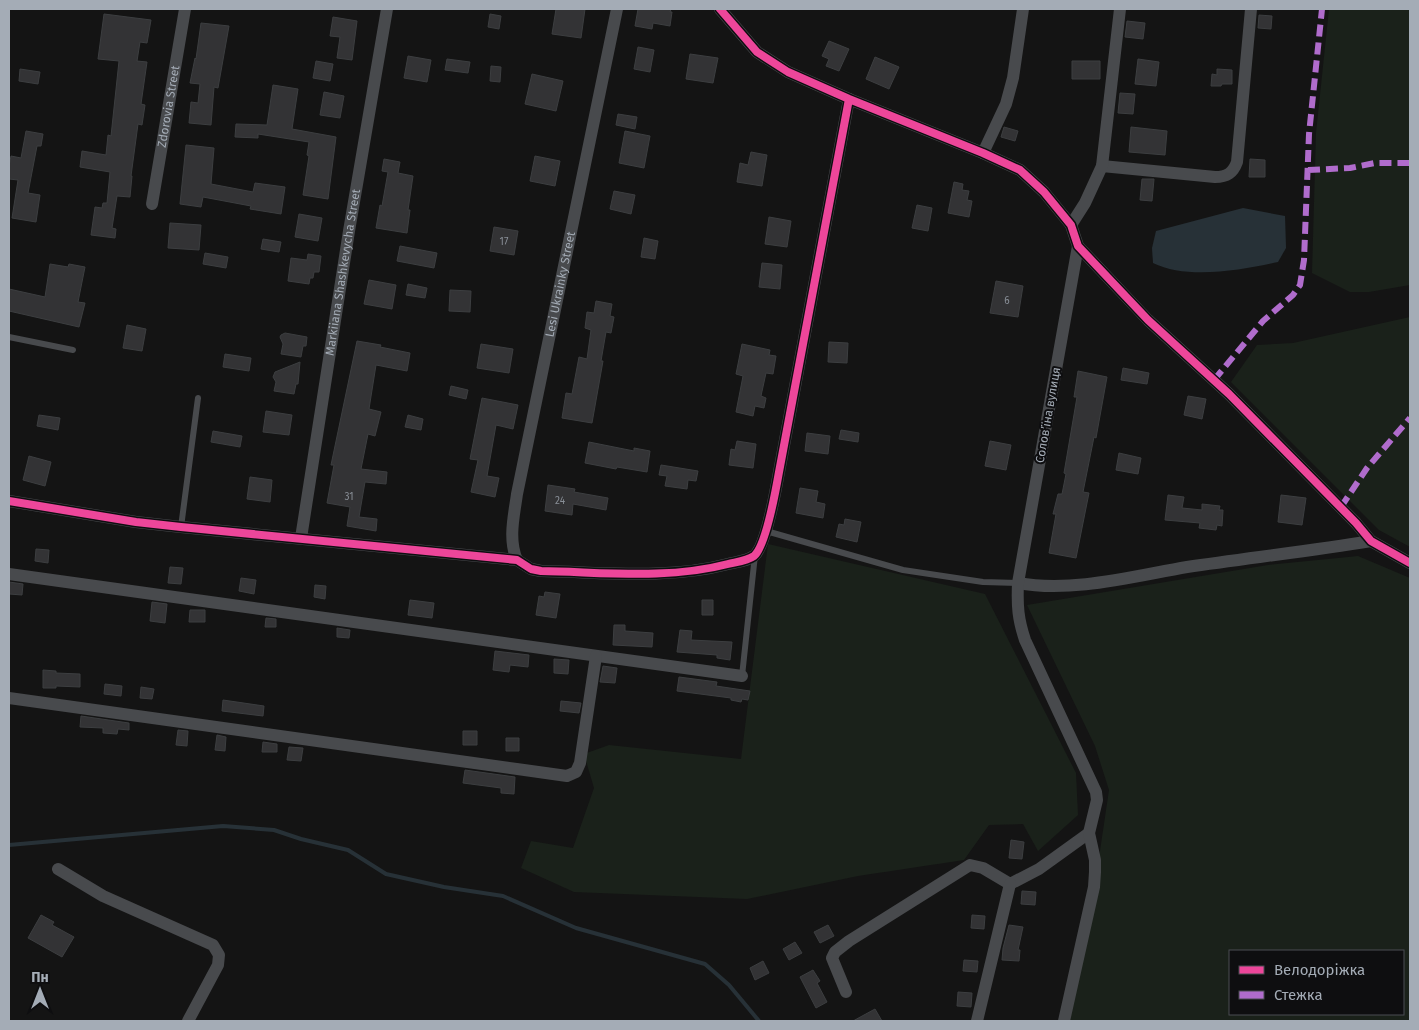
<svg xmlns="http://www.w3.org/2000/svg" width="1419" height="1030" font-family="'Fira Sans',sans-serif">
<rect width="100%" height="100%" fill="#141414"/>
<path fill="#1a211a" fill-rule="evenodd" d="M1329,9H1410V285L1369,292H1350L1312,273L1316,133Z
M1410,317V547L1379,530L1231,382L1257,345L1293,343Z
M768,544L985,594L1076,773L1078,815L1038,851L1023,824L989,825L964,860L858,876L747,899L574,892L521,868L531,841L573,848L594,788L584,754L609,745L741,759Z
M1358,556L1410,578V1021H1067L1093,898L1109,790L1095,746L1027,605L1268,565ZM1230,951H1403V1014H1230Z"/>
<path fill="#273137" d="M1243,208L1285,216L1286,248L1278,262C1242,270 1187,280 1153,263L1152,248L1156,231Z"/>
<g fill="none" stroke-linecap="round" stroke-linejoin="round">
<path stroke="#273137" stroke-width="4" d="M9,845L223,826L274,830L301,839L348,850L386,874L444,887L503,896L576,928L705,964L729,985L759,1021"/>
</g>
<path fill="#333335" stroke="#3c3e40" d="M556,9H585L581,38L552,34Z
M638,9H671L670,12H672L670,26L653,23L652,29L635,26Z
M104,14L151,20L147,43L140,42L137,61L147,62L141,104L145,105L142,125L138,124L131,176H132L130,197L117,196L112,228L116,229L115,238L91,235L95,207L102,208L103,203H107L110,172L80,167L82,151L106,155L108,135L111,136L119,61L98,59Z
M490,14L501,16L499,29L488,27Z
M1259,15L1272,16L1271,29L1258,28Z
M333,17L357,21L352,60L337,58L340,37L330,36Z
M1127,21L1145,23L1143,39L1125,37Z
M201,23L229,26L218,88L214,87L211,125L189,123L191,102L198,103L200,84L190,83L195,58L196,59Z
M829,41L849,49L839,71L826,66L829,59L822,56Z
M638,47L654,50L650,72L634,69Z
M690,54L718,58L713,83L686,79Z
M408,56L431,60L427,82L404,78Z
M875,57L899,67L889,89L866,79Z
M447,59L470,62L468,73L445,70Z
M1138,59L1159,62L1156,86L1135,84Z
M316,61L333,64L330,81L313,78Z
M1072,61H1100V79H1072Z
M491,66L501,67L500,82L490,81Z
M20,69L40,72L38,84L19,81Z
M1217,69L1232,70V84H1222L1221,86H1211L1212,74L1217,75Z
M532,74L563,81L556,111L525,104Z
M273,85L298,89L292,129L336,137L328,199L303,195L309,156L307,155L309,142L258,134V138L235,137L236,124L267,125Z
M324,92L344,96L340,118L320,115Z
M1120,93L1135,94L1133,114L1118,113Z
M618,114L637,117L635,129L616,125Z
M1004,127L1018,131L1015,141L1001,137Z
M1131,127L1167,131L1165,155L1129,152Z
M26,131L43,134L41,146H37L28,193L40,195L36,222L12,218L18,180L9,179V166L11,156L21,158Z
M625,131L650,136L644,168L619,163Z
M186,145L214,148L211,184L253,192L255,183L285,187L281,214L250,209L251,206L203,197L201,207L180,204Z
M751,152L767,155L762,186L737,182L740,163L748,165Z
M535,156L560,161L555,186L530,181Z
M384,159L400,162L398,173L413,176L408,210H410L407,233L376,228L380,205L382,206L388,172L382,171Z
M1250,159L1265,160V177H1249Z
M1142,179H1154L1152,201L1140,200Z
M954,182L963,184L962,190L969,191L967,200L972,201L969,217L948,213Z
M614,191L635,195L631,214L610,209Z
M917,205L932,208L928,231L912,228Z
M299,214L322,218L318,241L295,237Z
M769,217L791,221L787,247L765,244Z
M170,223L201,225L199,250L168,248Z
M494,227L518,231L514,255L490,251Z
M644,238L658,241L655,259L641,257Z
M263,239L281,242L279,252L261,249Z
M400,246L437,253L434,268L397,261Z
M205,253L228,257L226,268L203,264Z
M308,254L321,256L319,272H314L313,278H310L309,284L288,281L291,258L307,260Z
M762,263L782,265L780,289L759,287Z
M50,264L68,267L69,264L85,267L78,302L85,303L79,327L9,311V289L45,297Z
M369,280L396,285L392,309L364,304Z
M996,281L1023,286L1018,317L990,313Z
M408,284L427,288L425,298L406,295Z
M450,290L471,291L470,312L449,311Z
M596,301L612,304L610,316L614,317L611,333L606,332L601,361H603L592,423L562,418L566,393L572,394L579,357L587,359L591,330L585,328L587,312L594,313Z
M127,325L146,329L142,351L123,348Z
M285,333L307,337L306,346H303L301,357L281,354L283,344L280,337L281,335Z
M357,341L381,345L380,347L410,353L407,371L376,365L369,409L381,412L375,436L368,434L361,469L387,472L386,484L365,482L359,517L377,519L376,531L347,526L350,507L327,503L334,465H331Z
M829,342L848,343L847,363L828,362Z
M481,344L513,349L509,373L477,368Z
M742,344L770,350L769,355L776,356L773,374L766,373L761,396L766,398L764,408L755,406L753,416L736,412L743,376L736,374Z
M225,354L251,358L249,371L223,367Z
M300,362L298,384H296L294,394L274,391L276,382L273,377L275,372Z
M1123,368L1149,373L1147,384L1121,380Z
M1078,371L1107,377L1096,438L1094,437L1083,492L1089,493L1076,558L1049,553L1056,514H1053L1058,494H1062L1066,474L1064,473L1077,397H1074Z
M451,386L468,390L466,399L449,395Z
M1188,396L1206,399L1202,419L1184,415Z
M482,398L518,405L513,429L496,425L487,476L499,478L495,497L471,492L478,460L470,459Z
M266,411L292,415L289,435L263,432Z
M39,415L60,418L58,430L37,426Z
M408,415L423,419L421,430L405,427Z
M841,430L859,433L858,442L839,439Z
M213,431L242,436L240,447L211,442Z
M807,433L830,436L828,454L805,451Z
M737,441L756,444L753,468L729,465L731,449L735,450Z
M990,441L1011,445L1006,470L985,466Z
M589,442L634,451V448L650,451L647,472L617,467L616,469L585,463Z
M1119,453L1141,458L1138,474L1116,470Z
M29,456L51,462L45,486L23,480Z
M661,465L698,471L696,481L688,480L687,489L665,486L667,476L659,475Z
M250,477L272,480L270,502L247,499Z
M548,485L575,489L574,492L608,498L606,510L573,504L572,515L545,511Z
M800,488L818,491L816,502L825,504L823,518L796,513Z
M1168,495L1184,497L1182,508L1202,510V504L1220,506L1219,510H1223L1222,526L1217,525L1216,530L1199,528L1200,523L1165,520Z
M1281,495L1306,498L1302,525L1278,522Z
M845,519L861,522L857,542L836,537L839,524L844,525Z
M36,549L49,550L48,563L35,561Z
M170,567L183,568L181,584L168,583Z
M241,578L256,580L254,594L239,591Z
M9,582L23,584L22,595L9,594Z
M315,585L326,586L325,599L314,597Z
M545,592L560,594L556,618L536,615L539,596L544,597Z
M410,600L434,603L432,618L408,615Z
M702,600H713V615H702Z
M152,602L167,604L165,623L150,621Z
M190,610H205V622H189Z
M266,618L276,619V627H265Z
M614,625H625V631L653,633L652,647L613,645Z
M337,628L350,630L349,638L337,637Z
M680,630L692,631L691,640L732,642L730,660L717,658V655L677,652Z
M495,651L529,655L528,667L510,665L509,672L493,670Z
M554,659L569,660L568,674L554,673Z
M603,666L617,668L615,683L600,682Z
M43,670L56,671V673L80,674V687L56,686V688H43Z
M679,677L717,682L716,686L750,691L748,700L742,699L741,702L731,700V698L677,691Z
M105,684L122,686L121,696L104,694Z
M141,687L154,689L152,699L140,698Z
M223,700L264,706L263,716L222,711Z
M561,701L581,703L579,713L560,711Z
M81,716L129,723V730L118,729L117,734L103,733V728L80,727Z
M178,730L188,731L187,746L176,745Z
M463,731H477V745H463Z
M217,735L226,737L225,751L215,750Z
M506,738H519V751H506Z
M263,742L277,744V752H262Z
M289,747L303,748L301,761L287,760Z
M465,770L515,777L514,794L501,793V788L463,783Z
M1011,840L1024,842L1022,859L1009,858Z
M1022,891L1036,892L1035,905L1021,904Z
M41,915L54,922L52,925L74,937L62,957L28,938Z
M972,915L985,916L984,929L971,928Z
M828,925L834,936L820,943L814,932Z
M1009,925L1023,927L1018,950H1020L1019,961L1002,960L1003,948Z
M795,942L802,953L789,960L783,949Z
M964,960L978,961L977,972L963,971Z
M763,961L769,973L755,980L750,968Z
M813,970L820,981L817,983L827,1002L816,1008L800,977Z
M958,992L972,993L971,1007L957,1006Z
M875,1009L882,1021H853Z"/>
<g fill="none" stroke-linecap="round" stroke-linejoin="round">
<path stroke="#484a4d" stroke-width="6" d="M9,337L73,350
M181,527L198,398
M766,531L903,570L983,582L1018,583
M742,676L755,555"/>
<g stroke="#484a4d" stroke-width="12">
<path d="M720,9L757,52L788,72L849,99L983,153L1020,170L1044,192L1071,225L1078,246L1148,320L1229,394L1356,523L1371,541L1410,563"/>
<path d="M983,153L1006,104L1013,78L1023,9"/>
<path d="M1102,166L1215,177C1227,177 1233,173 1237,162L1251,9"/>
<path id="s1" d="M152,204L185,9"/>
<path d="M1071,225L1085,203L1102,166L1120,9"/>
<path d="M9,501L136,522L181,527L517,560L531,569L541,571C603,572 667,580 728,564C736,562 747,561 754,556C766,546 776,489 779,472L849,99"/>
<path id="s2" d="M301,538L349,231L387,9"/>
<path id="s3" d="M517,560C508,539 514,516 517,494L617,9"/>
<path d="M9,574L742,676"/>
<path d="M1018,583C1072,593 1134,576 1187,567C1248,558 1310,551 1371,541"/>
<path d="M9,698L567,776L576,772L580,763L596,656"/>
<path d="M58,869L103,896L213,945L219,955L218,965L188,1021"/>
<path d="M846,992L832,958L835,952L849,941L970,865L983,868L1010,884L1039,869L1089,833"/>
<path d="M977,1021L1010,884"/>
<path d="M1064,1021L1094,887L1095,872V860L1089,833L1097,800L1096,792L1025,640C1018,619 1017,606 1018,583L1078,246"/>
</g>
<path stroke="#b06ccc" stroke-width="6" stroke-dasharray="12 6" stroke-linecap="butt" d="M1308,170L1350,168L1375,163H1410
M1214,380L1263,321L1293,295L1300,285L1304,260L1309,134L1322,9
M1341,507L1367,468L1410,418"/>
<g stroke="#0e0e10" stroke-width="11">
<path id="cycleway" d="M720,9L757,52L788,72L849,99L983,153L1020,170L1044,192L1071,225L1078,246L1148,320L1229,394L1356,523L1371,541L1410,563
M9,501L136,522L181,527L517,560L531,569L541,571C603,572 667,580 728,564C736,562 747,561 754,556C766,546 776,489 779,472L849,99"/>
</g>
<use href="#cycleway" stroke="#ed469a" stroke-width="8"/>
</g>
<g text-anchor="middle" stroke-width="4" stroke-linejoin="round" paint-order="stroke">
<g font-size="10" fill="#888e96">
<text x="504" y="245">17</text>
<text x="1007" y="304">6</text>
<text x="349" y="500">31</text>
<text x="560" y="504">24</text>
</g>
<g font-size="12" fill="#a4acb6" stroke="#0e0e10">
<text dy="4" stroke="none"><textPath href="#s1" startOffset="99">Zdorovia Street</textPath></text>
<text dy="4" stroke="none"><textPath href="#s2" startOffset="269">Markiiana Shashkevycha Street</textPath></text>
<text dy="4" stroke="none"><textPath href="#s3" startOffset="281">Lesi Ukrainky Street</textPath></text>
<text transform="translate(1048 415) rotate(-80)" y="4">Соловʼїна вулиця</text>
</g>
</g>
<rect width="1419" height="1030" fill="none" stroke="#a4acb6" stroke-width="20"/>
<rect x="1229" y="950" width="175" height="65" fill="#0e0e10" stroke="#4a4d52"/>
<rect x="1239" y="966" width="25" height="8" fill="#ed469a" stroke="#4a4d52"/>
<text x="1274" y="975" font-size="15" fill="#a4acb6">Велодоріжка</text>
<rect x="1239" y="991" width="25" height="8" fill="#b06ccc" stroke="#4a4d52"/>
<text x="1274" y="1000" font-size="15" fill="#a4acb6">Стежка</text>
<g transform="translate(40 990)" stroke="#0e0e10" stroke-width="4" paint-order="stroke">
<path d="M0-4L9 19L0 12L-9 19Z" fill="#a4acb6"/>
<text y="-8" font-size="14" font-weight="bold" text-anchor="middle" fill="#a4acb6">Пн</text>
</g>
</svg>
